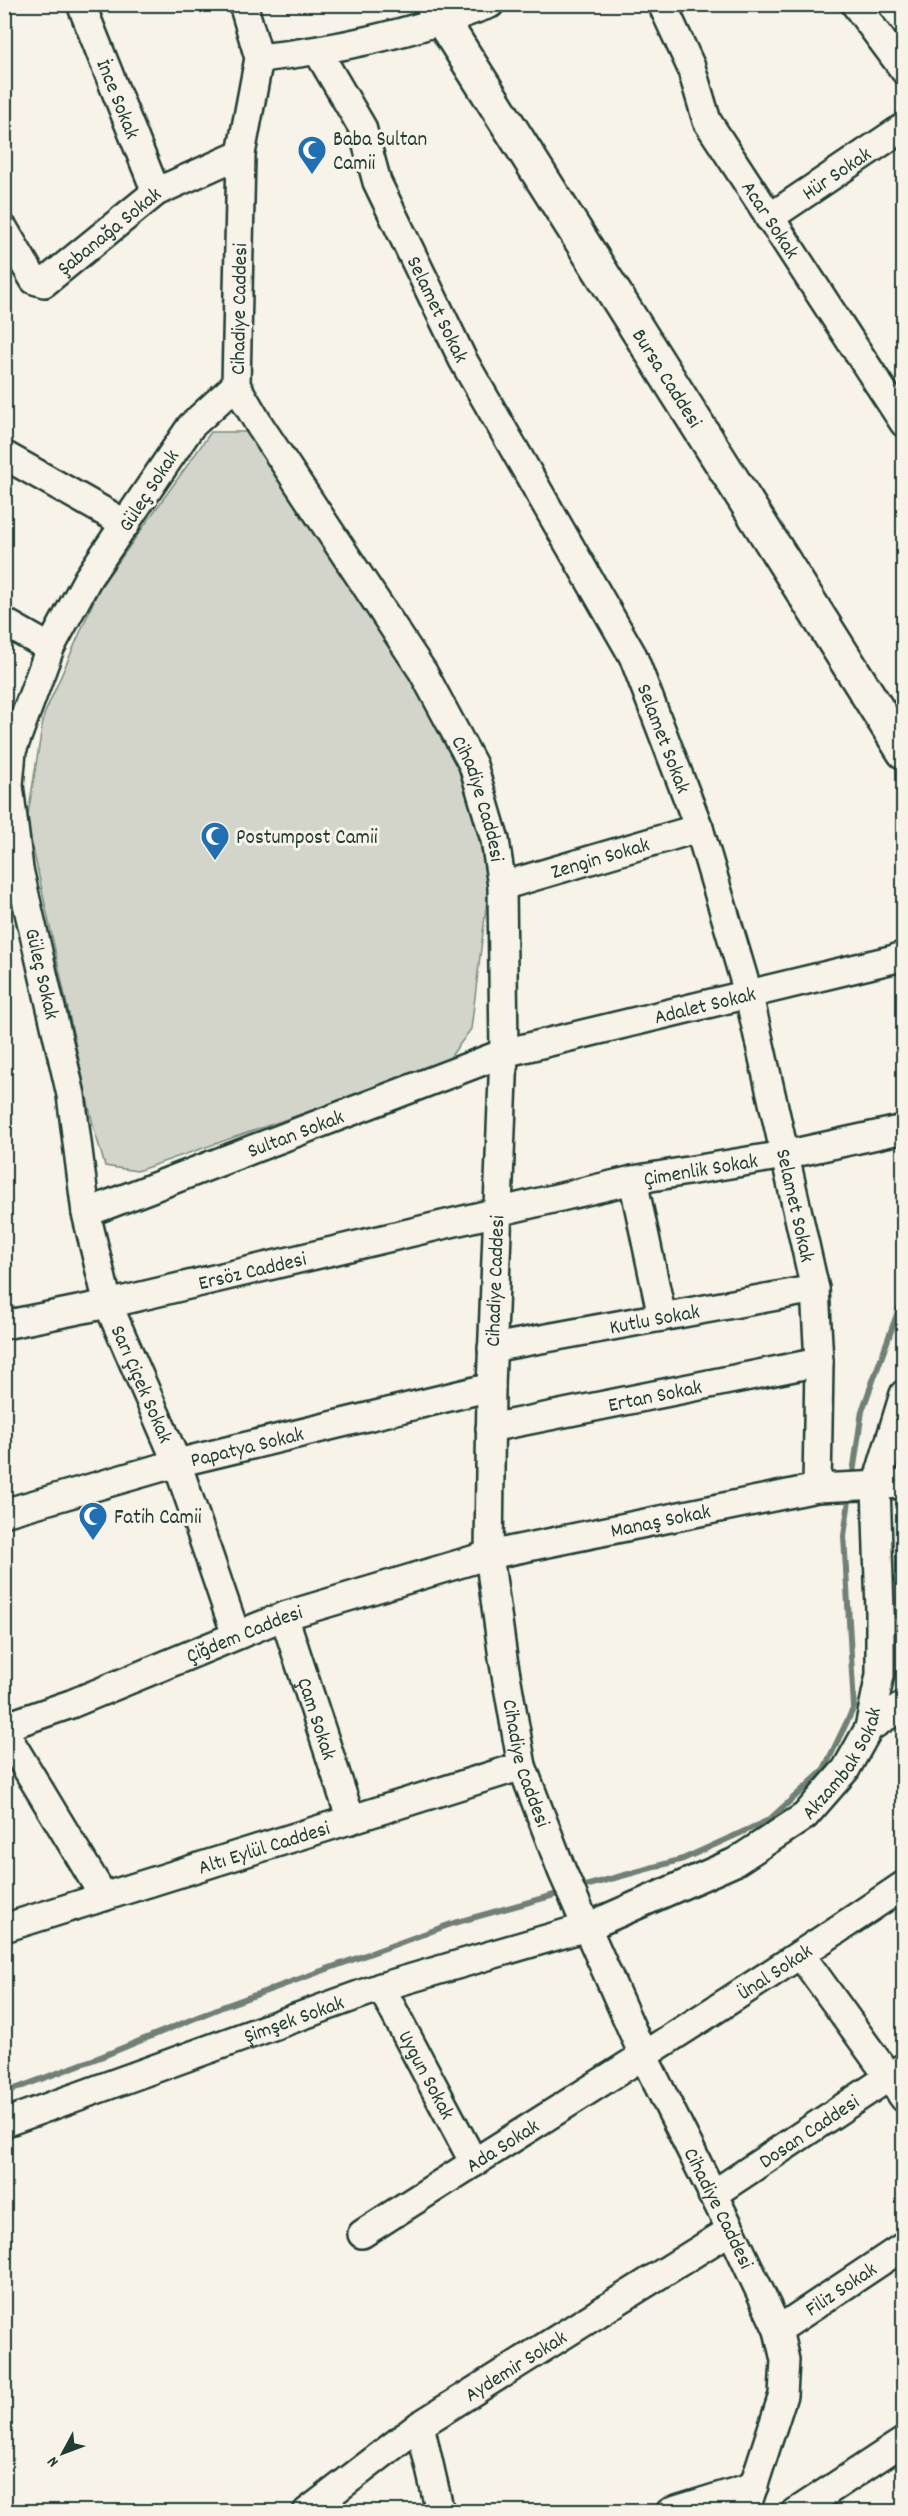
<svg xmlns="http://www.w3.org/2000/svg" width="908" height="2516" font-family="Dekko,sans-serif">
<rect width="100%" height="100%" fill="#f7f3e8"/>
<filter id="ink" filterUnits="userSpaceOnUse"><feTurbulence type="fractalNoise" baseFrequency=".0167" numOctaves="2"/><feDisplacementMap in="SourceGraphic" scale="12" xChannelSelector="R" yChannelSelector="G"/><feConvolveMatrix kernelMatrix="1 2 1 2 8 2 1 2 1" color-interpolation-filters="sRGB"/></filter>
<g filter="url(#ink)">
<path fill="#d3d5ca" stroke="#79897f" stroke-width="1.5" d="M211,432H251L443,725L478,812L489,884L471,1029L445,1064L137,1171L105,1166L93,1125L27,821L44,715L99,589Z"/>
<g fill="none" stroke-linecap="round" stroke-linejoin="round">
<path stroke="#6f8077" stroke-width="6" d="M852,1480L862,1411L904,1295
M578,1888L683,1859L769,1820L823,1771L854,1707L844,1536L850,1493
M4,2093L103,2056L222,2007L454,1923L565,1892"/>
<g stroke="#1f3d34" stroke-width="32">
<g id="minor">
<path id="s1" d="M81,4L156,192"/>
<path id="s2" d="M243,4L259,58L241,154L236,385L260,426L423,672L473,765L495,840L502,886L504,1053L491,1387L489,1555L503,1658L522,1766L562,1871L644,2057L731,2230L778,2330L785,2360L783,2395L745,2512"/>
<path id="s3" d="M662,4L691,67L707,121L904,423"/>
<path d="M855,4L904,70"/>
<path id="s4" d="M318,52L362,127L377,182L463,360L633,656L699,828L749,996L815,1289L819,1362L817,1488"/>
<path d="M259,58C338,50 415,32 490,4"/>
<path id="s5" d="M769,218L904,127"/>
<path id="s6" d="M4,229L34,280L44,283L156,192L241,154"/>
<path id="s7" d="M236,385L191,426L88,578L50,648L12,751L9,785L19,869L71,1095L86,1213L108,1304L177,1463L236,1635"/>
<path d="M4,455L126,524"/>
<path d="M4,622L50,648"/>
<path id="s8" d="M502,886L699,828"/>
<path d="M633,1180L662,1317"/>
<path id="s9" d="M86,1213L504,1053L894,959L904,955"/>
<path id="s10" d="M4,1325L108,1304L633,1180L785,1155L904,1129"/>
<path id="s11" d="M492,1348L815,1289"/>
<path id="s12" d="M490,1428L819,1362"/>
<path id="s13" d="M4,1513L177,1463L491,1387"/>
<path id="s14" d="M284,1616L351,1820"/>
<path id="s15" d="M4,1727L71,1704L284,1616L489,1555L817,1488L904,1484"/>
<path d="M869,1728L904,1705"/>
<path d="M4,1731L104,1897"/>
<path id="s16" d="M4,1928L522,1766"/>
<path d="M801,1955L904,2098"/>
<path id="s17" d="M381,1987L474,2163"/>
<path id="s18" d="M4,2123L381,1987L587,1927L735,1862L805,1816L846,1769L869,1728L880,1675V1611L876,1486L904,1394"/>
<path id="s19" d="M712,2195L904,2067"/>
<path id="s20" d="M362,2234C543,2118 726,2006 904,1885"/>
<path id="s21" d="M778,2330L904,2246"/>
<path d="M420,2425L440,2512"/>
<path id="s22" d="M307,2512L420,2425L731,2230"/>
<path d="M670,2512L754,2486"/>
<path d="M796,2512L904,2441"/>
</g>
</g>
<g stroke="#1f3d34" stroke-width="38">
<g id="major">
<path id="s23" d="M432,4L904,752"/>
</g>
</g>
<use href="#minor" stroke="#f7f3e8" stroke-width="27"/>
<use href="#major" stroke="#f7f3e8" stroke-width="33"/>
</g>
</g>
<defs>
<g id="mosque-pin" transform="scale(1.5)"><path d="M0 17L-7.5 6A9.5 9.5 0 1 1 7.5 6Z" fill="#1f6fb2" stroke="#f7f3e8"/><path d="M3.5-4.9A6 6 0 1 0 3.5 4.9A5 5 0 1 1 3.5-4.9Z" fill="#fff"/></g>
</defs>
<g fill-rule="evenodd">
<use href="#mosque-pin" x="312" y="150"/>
<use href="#mosque-pin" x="215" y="836"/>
<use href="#mosque-pin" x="93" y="1516"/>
</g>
<g text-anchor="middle" stroke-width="6" stroke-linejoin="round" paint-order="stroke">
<g font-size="21" fill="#1f3d34" stroke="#f7f3e8">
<text dy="7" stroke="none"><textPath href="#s1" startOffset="102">İnce Sokak</textPath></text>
<text dy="7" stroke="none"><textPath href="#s5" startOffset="81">Hür Sokak</textPath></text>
<text dy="7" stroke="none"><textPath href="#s3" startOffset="243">Acar Sokak</textPath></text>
<text dy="7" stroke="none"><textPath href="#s6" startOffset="153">Şabanağa Sokak</textPath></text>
<text transform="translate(238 309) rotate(-89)" y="7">Cihadiye Caddesi</text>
<text dy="7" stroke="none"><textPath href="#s4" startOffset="285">Selamet Sokak</textPath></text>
<text dy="7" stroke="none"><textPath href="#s23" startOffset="442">Bursa Caddesi</textPath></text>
<text transform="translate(148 490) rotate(-57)" y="7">Güleç Sokak</text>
<text dy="7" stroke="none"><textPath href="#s4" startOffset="771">Selamet Sokak</textPath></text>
<text dy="7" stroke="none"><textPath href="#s2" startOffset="867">Cihadiye Caddesi</textPath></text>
<text dy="7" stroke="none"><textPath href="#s8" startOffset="102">Zengin Sokak</textPath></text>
<text dy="7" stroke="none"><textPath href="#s7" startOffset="660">Güleç Sokak</textPath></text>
<text dy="7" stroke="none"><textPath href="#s9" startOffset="654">Adalet Sokak</textPath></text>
<text dy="7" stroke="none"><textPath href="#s9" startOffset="224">Sultan Sokak</textPath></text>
<text dy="7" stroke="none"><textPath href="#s10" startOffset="714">Çimenlik Sokak</textPath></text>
<text dy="7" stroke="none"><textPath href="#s4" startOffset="1257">Selamet Sokak</textPath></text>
<text dy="7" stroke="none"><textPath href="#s10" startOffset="254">Ersöz Caddesi</textPath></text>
<text transform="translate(494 1281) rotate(-88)" y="7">Cihadiye Caddesi</text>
<text dy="7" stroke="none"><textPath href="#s11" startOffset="165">Kutlu Sokak</textPath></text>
<text dy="7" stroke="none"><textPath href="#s7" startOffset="1084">Sarı Çiçek Sokak</textPath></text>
<text dy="7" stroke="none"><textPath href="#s12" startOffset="168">Ertan Sokak</textPath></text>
<text dy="7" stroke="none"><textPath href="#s13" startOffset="252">Papatya Sokak</textPath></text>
<text dy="7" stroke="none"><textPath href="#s15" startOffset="690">Manaş Sokak</textPath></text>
<text dy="7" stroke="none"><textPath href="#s15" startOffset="258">Çiğdem Caddesi</textPath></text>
<text dy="7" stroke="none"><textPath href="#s14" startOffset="108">Çam Sokak</textPath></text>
<text dy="7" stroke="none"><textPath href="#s18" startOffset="926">Akzambak Sokak</textPath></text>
<text dy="7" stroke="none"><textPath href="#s2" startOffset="1839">Cihadiye Caddesi</textPath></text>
<text dy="7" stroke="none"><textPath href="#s16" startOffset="272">Altı Eylül Caddesi</textPath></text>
<text dy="7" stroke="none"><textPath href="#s20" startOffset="489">Ünal Sokak</textPath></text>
<text dy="7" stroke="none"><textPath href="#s18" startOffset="308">Şimşek Sokak</textPath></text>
<text dy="7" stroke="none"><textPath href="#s17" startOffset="99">Uygun Sokak</textPath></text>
<text dy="7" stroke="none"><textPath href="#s19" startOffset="116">Dosan Caddesi</textPath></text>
<text dy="7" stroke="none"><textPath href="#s20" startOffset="166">Ada Sokak</textPath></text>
<text dy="7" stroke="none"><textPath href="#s2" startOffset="2325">Cihadiye Caddesi</textPath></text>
<text dy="7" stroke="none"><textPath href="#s21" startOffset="75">Filiz Sokak</textPath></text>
<text dy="7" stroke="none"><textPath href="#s22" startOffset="255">Aydemir Sokak</textPath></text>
</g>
<g font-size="21" fill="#1f3d34" stroke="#f7f3e8" text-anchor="start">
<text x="333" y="145">Baba Sultan<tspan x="333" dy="24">Camii</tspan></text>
<text x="236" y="843">Postumpost Camii</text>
<text x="114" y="1523">Fatih Camii</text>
</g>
</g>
<rect width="908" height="2516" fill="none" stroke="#f7f3e8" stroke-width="24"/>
<rect x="12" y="12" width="884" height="2492" fill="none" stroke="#1f3d34" stroke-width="2" filter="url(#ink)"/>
<g transform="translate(63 2453) rotate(229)" stroke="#f7f3e8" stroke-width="4.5" paint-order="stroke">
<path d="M0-4.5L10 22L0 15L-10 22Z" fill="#1f3d34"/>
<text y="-9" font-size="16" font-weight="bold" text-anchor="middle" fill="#1f3d34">N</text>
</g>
</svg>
